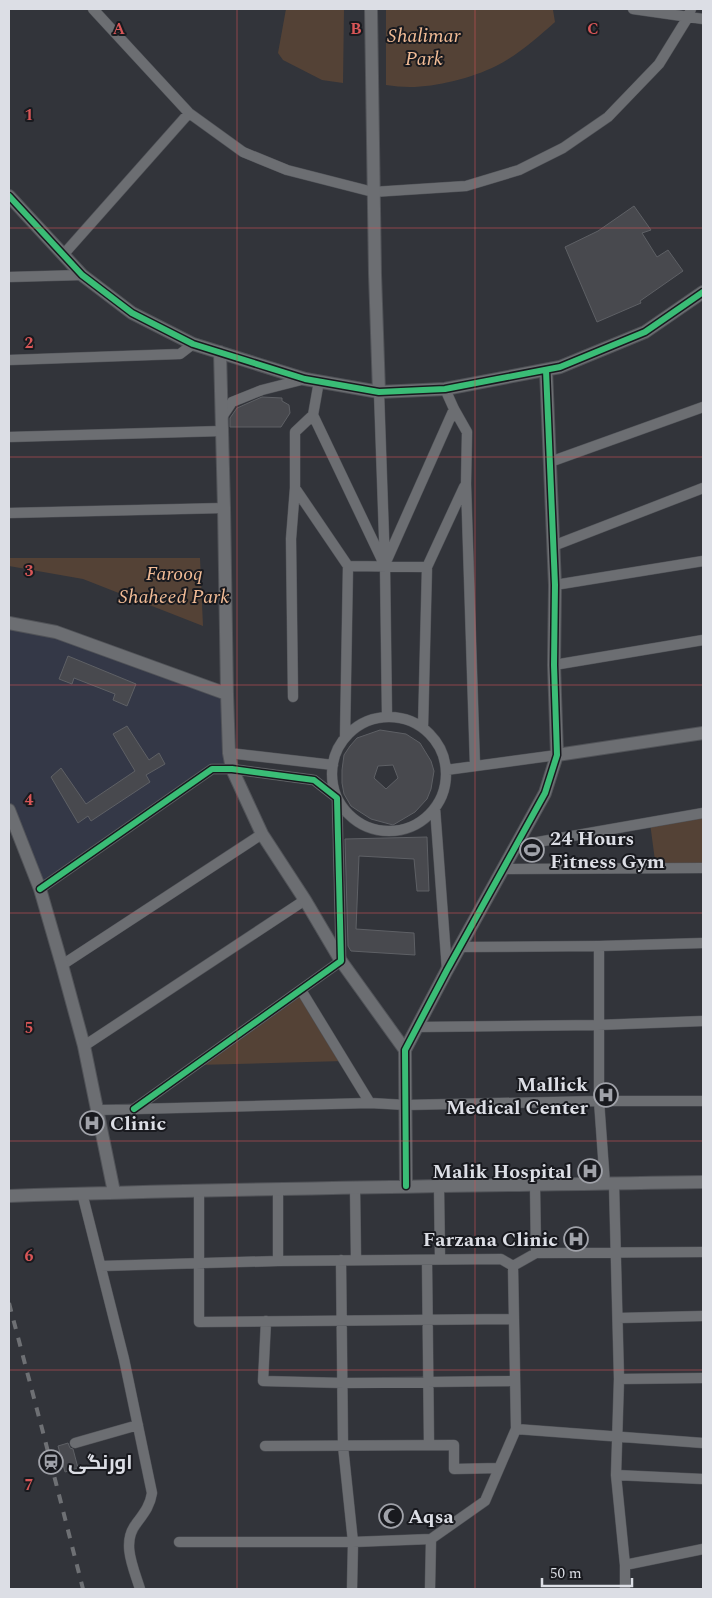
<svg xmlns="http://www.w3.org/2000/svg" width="712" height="1598" font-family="Spectral,Cairo,serif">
<rect width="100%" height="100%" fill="#32343a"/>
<path fill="#343847" d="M9,623L227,694L232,769H212L40,889L9,810Z"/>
<path fill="#544236" d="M286,9H344L343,83L322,80L283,60L278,53Z
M386,9L553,10L555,22C537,38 518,55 496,66C472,78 436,87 410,87C402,87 394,86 386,85Z
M9,558H200L203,626L83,579L9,566Z
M703,813V868H656L650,823Z
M301,990L344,1061L196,1065Z"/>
<path fill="#48494e" stroke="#5e6065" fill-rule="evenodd" d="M634,206L651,230L642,233L657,257L668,250L683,271L640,301L641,303L597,322L565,247L598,231Z
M262,397L282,398V401L289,405L290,413L281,427H230V418L237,408Z
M68,656L136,684L127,706L113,700L115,694L74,678L72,684L59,679Z
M127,726L149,760L159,753L165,764L146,775L150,782L91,821L88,816L78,823L51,777L61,768L86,804L135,771L113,734Z
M380,730L406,734L420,743L431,761L434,771L431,789L427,799L415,812L393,825L371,819L357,810L351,806L344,794L342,783V770L344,755L350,746L357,738ZM393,765L398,778L386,789L374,778L378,766Z
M427,837L429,891H417L414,859L359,856L356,929L414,933L415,955L351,951L348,946L345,839Z
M68,1443L70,1448L73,1449L78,1468L65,1472L58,1446Z"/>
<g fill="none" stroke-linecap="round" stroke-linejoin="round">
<g stroke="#515358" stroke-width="11">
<path id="minor" d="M93,9L189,113L243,152L287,170L373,192L466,186L519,170L563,148L608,117L659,64L688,17L691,9
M633,9L703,19
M63,255L189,113
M9,277L82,275
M9,360L180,354L193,344
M445,389L454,409L467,432L466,484L475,766
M379,392L385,566L387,716
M313,415L383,562
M222,417L232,402L262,390L305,379
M9,437L222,431
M550,462L703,407
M295,488L348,566L345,737
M9,513L224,508
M553,546L703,488
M386,562L454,409
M348,566L427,567
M555,585L703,561
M554,665L703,640
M293,697L291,539L295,488V432L313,415L319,381
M332 774a57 57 0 1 1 114 0a57 57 0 1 1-114 0Z
M423,728L427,567L464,487
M229,753L333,765
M446,770L557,755
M435,808L447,970
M515,846L703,813
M503,869L703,868
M40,889L212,769H232L314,780L337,798L341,961L134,1109
M599,946V1101L605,1184
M460,947L599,946L703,943
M62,965L262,834
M301,990L370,1103
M418,1027L598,1025L703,1021
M84,1046L305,900
M97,1110L370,1103L406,1105L599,1101H703
M614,1184L619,1379L616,1475L625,1565V1589
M439,1186L440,1259
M355,1187L356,1260
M278,1189V1261
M199,1190V1322L514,1319
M82,1193L124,1359L152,1493C150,1506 144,1513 136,1524C121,1543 134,1569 140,1589
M536,1253L703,1252
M341,1260L343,1446L353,1542L352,1589
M427,1260L429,1445
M101,1266L278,1261L501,1259L513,1266
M618,1318L703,1316
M266,1321L263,1381L343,1383L515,1381
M619,1379L703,1378
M516,1429L703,1443
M75,1443L138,1425
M265,1446L454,1445V1469L499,1468
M616,1475L703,1479
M179,1542H353L431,1539L485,1501L516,1429L513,1266L536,1253L535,1185
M625,1565L703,1549
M430,1589L431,1539"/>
</g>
<g stroke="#515358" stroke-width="14">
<path id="tertiary" d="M371,9L375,274L379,392
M9,196L82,275L132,313L193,344L305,379L379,392L445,389L560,367L645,332L703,292
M220,352L224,508L227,694L229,753L232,769L262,834L305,900L341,961L405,1050
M9,623L56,632L227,694
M557,755L703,733
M9,810L40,889L62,965L84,1046L114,1192
M406,1186L405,1050L447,970L545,793L557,755L554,665L555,585L546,370
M9,1196C240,1188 472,1186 703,1182"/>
</g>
<use href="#minor" stroke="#6c6e72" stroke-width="10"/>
<use href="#tertiary" stroke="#6c6e72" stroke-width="12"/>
<path stroke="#6e7074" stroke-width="4" stroke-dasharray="9 9" stroke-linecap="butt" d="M9,1303L45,1440L83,1589"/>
<g stroke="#191a1f" stroke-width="9">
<path id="cycleway" d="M9,196L82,275L132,313L193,344L305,379L379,392L445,389L560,367L645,332L703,292
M40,889L212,769H232L314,780L337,798L341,961L134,1109
M406,1186L405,1050L447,970L545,793L557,755L554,665L555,585L546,370"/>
</g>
<use href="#cycleway" stroke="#3abd76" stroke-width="6"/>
</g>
<path fill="none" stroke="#d85657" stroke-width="1" stroke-opacity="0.55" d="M237,9V1589M475,9V1589M9,228H703M9,457H703M9,685H703M9,913H703M9,1141H703M9,1370H703"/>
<defs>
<g id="stadium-ring" transform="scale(1.25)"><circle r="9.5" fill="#191a1f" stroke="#a0a2a9" stroke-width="1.5"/><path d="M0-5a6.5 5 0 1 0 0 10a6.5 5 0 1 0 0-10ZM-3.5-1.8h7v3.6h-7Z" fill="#a0a2a9"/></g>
<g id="hospital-ring" transform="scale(1.25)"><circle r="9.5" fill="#191a1f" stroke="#a0a2a9" stroke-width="1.5"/><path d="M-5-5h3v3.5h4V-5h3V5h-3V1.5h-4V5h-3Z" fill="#a0a2a9"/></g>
<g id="station-ring" transform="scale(1.25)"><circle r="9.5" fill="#191a1f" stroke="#a0a2a9" stroke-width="1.5"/><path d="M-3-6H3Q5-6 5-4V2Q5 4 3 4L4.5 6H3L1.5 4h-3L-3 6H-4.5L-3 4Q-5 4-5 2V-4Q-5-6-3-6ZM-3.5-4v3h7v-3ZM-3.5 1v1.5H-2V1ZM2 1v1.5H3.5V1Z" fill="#a0a2a9"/></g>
<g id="mosque-ring" transform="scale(1.25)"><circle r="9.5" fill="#191a1f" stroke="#a0a2a9" stroke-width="1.5"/><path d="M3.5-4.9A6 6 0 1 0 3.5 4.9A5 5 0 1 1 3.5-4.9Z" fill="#a0a2a9"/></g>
</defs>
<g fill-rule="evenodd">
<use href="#stadium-ring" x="532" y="850"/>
<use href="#hospital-ring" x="606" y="1095"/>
<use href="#hospital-ring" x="92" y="1123"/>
<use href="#hospital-ring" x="590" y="1171"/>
<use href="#hospital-ring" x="576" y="1239"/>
<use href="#station-ring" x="51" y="1462"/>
<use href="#mosque-ring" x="391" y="1516"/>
</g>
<g text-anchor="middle" stroke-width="4" stroke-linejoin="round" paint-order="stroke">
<g font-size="20" font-style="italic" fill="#f2bc96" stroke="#191a1f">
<text x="424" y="42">Shalimar<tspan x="424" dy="23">Park</tspan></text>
<text x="174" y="580">Farooq<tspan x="174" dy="23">Shaheed Park</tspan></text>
</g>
<g font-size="20" font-weight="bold" fill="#dcdee5" stroke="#191a1f" text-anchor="start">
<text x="550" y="845">24 Hours<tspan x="550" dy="23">Fitness Gym</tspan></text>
<text x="588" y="1091" text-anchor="end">Mallick<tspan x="588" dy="23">Medical Center</tspan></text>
<text x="110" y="1130">Clinic</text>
<text x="572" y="1178" text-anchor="end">Malik Hospital</text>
<text x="558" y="1246" text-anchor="end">Farzana Clinic</text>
<text x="68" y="1469">اورنگی</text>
<text x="408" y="1523">Aqsa</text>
</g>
</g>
<g font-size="16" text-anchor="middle" font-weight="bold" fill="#d85657" stroke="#191a1f" stroke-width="4" stroke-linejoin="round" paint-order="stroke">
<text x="119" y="34">A</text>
<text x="356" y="34">B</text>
<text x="593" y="34">C</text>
<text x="29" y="120">1</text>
<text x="29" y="348">2</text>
<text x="29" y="576">3</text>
<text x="29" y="805">4</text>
<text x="29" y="1033">5</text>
<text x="29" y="1261">6</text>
<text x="29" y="1490">7</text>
</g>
<rect width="712" height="1598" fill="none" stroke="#dcdee5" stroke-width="20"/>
<path d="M542 1578v8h90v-8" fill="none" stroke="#dcdee5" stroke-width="2.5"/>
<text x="550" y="1578" font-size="15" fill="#dcdee5" stroke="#191a1f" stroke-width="4" paint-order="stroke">50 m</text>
</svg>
